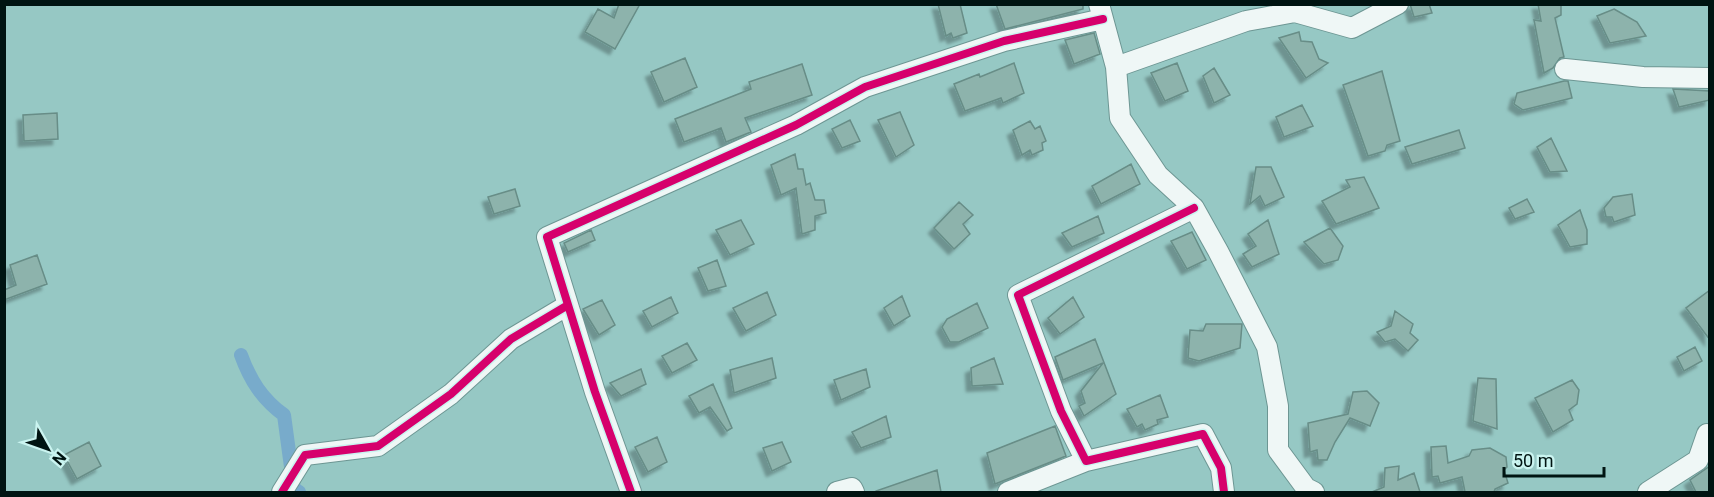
<svg xmlns="http://www.w3.org/2000/svg" width="1714" height="497" font-family="Roboto,sans-serif">
<defs>
<filter id="shadow"><feDropShadow dx="-5.5" dy="5.5" stdDeviation="1.5" flood-color="#0004"/></filter>
</defs>
<rect width="100%" height="100%" fill="#96c8c4"/>
<g fill="none" stroke-linecap="round" stroke-linejoin="round">
<path stroke="#78abcb" stroke-width="14" d="M241,355C250,380 262,399 284,415L294,489L299,492"/>
</g>
<path fill="#8db3ac" stroke="#678d87" stroke-width="1.5" filter="url(#shadow)" d="M619,4H640L615,49L585,32L598,9L614,18Z
M938,4H960L967,33L953,38L951,33L946,36Z
M996,4H1083V9L1005,29Z
M1410,4H1429L1432,13L1414,17Z
M1538,4H1561V15L1555,18L1564,57L1560,58L1553,68L1544,73L1534,20L1541,21Z
M1614,9L1637,22L1646,36L1610,43L1597,16Z
M1299,32L1301,41L1312,42L1319,59L1328,63L1306,78L1279,38Z
M1094,33L1100,54L1074,64L1065,40Z
M685,58L697,87L664,102L651,72Z
M1014,63L1024,93L1003,103L1001,98L965,111L954,84L979,74L980,77Z
M1177,63L1188,91L1165,101L1151,73Z
M802,64L812,95L745,118L751,132L726,142L721,128L684,142L675,119L751,89L749,82Z
M1214,68L1230,95L1214,103L1203,76Z
M1382,71L1400,141L1387,145L1385,151L1368,156L1343,85Z
M1564,81H1568L1572,98L1523,110L1514,104L1517,93Z
M1673,89L1710,91V100L1679,107Z
M1302,105L1313,126L1284,137L1276,117Z
M900,112L914,145L896,157L878,120Z
M57,113L58,139L24,141L23,115Z
M850,120L860,141L842,148L832,129Z
M1030,121L1035,129L1040,126L1046,141L1042,143L1043,150L1032,155L1030,150L1022,155L1013,130Z
M1459,130L1465,148L1412,164L1405,147Z
M1551,138L1567,171L1550,172L1537,147Z
M795,154L798,169H803L806,185L810,183L815,200H824L826,213L815,216V230L802,234L796,188L781,195L771,165Z
M1131,164L1140,184L1101,204L1092,186Z
M1256,167H1271L1284,197L1265,206L1260,196L1250,204Z
M1364,177L1379,208L1336,224L1322,201L1350,187L1346,180Z
M515,189L520,206L494,214L488,197Z
M1632,194L1635,215L1614,222L1612,217H1606L1604,208L1613,197Z
M1527,199L1534,212L1515,219L1509,208Z
M959,202L973,215L963,224L970,234L954,249L934,228Z
M1580,210L1587,230V244L1570,247L1558,225Z
M1098,216L1104,233L1072,247L1062,233Z
M741,220L754,244L730,255L716,230Z
M1268,220L1279,254L1252,267L1243,254L1256,246L1248,234Z
M1330,228L1343,246L1338,260L1324,264L1304,242Z
M591,230L595,240L568,252L564,243Z
M1192,232L1206,260L1187,269L1171,241Z
M37,255L47,284L4,300V290L16,285L10,265Z
M717,260L726,286L708,291L698,268Z
M1710,290V340L1686,308Z
M767,292L776,315L746,331L733,308Z
M902,296L910,316L894,326L884,308Z
M671,297L678,313L652,327L643,311Z
M1073,297L1084,317L1060,334L1048,318Z
M602,300L615,325L599,335L583,309Z
M977,303L988,328L959,342H950L942,327L947,319Z
M1395,311L1413,324L1410,333L1418,340L1408,351L1395,339L1385,342L1377,332L1391,326Z
M1206,324H1242L1240,348L1199,361L1188,358L1190,330L1203,331Z
M1095,339L1116,394L1084,416L1079,406L1085,403L1081,391L1103,363L1063,380L1055,357Z
M687,343L697,360L672,373L662,356Z
M1695,347L1702,361L1684,371L1677,357Z
M772,358L776,378L734,393L730,370Z
M994,358L1003,384L972,386L971,368Z
M641,369L646,384L621,396L610,383Z
M866,369L870,387L841,400L834,380Z
M1478,378L1496,379L1497,429L1473,421Z
M1572,380L1579,390L1577,404L1569,410L1573,420L1553,432L1535,398Z
M713,384L732,428L727,431L710,407L699,413L689,396Z
M1367,391L1379,403L1370,426L1350,418L1335,442L1327,460H1318L1317,450L1310,452L1308,423L1348,414L1353,392Z
M1160,395L1168,417L1157,420L1158,424L1145,430L1142,424L1137,427L1127,409Z
M886,416L891,437L861,448L852,432Z
M1055,426L1066,456L995,484L987,453Z
M657,437L667,462L648,472L635,447Z
M89,442L101,466L77,479L64,455Z
M782,442L791,462L772,471L763,448Z
M1446,446L1448,463L1469,456L1472,450L1490,448L1506,457L1507,467L1504,470L1508,483L1495,489L1494,492H1465L1462,477L1440,483L1438,476L1432,477L1431,447Z
M1399,466L1398,480L1414,473L1420,492H1372L1384,487L1385,468Z
M1710,466V492H1696L1690,480Z
M937,470L941,492H876V491Z"/>
<g fill="none" stroke-linecap="round" stroke-linejoin="round">
<g stroke="#6d9693" stroke-width="22">
<path id="minor" d="M1099,4L1116,67L1120,118L1158,175L1194,208L1218,251L1267,347L1278,406V450L1306,488L1314,492
M1116,67L1246,21L1295,12L1352,28L1398,4
M1565,69L1643,77L1710,78
M1194,208L1018,295L1061,411L1086,461L1203,434L1221,468L1224,492
M282,492L305,455L378,446L451,394L511,339L568,305
M631,492L595,392L547,237L796,125L865,87L1004,41L1103,19
M837,492L852,488L854,492
M1008,492L1086,461
M1648,492L1698,460L1707,434"/>
</g>
<use href="#minor" stroke="#eff7f6" stroke-width="20"/>
<g stroke="#caf4f0" stroke-width="11">
<path id="cycleway" d="M1194,208L1018,295L1061,411L1086,461L1203,434L1221,468L1224,492
M282,492L305,455L378,446L451,394L511,339L568,305
M631,492L595,392L547,237L796,125L865,87L1004,41L1103,19"/>
</g>
<use href="#cycleway" stroke="#d6006c" stroke-width="8"/>
</g>
<rect width="1714" height="497" fill="none" stroke="#001412" stroke-width="12"/>
<g transform="translate(48 449) rotate(130)" stroke="#caf4f0" stroke-width="4.5" paint-order="stroke">
<path d="M0-4.5L10 22L0 15L-10 22Z" fill="#001412"/>
<text y="-9" font-size="16" font-weight="bold" text-anchor="middle" fill="#001412">N</text>
</g>
<path d="M1504 467v9h100v-9" fill="none" stroke="#001412" stroke-width="3"/>
<text x="1513" y="467" font-size="18" fill="#001412" stroke="#caf4f0" stroke-width="4.5" paint-order="stroke">50 m</text>
</svg>
